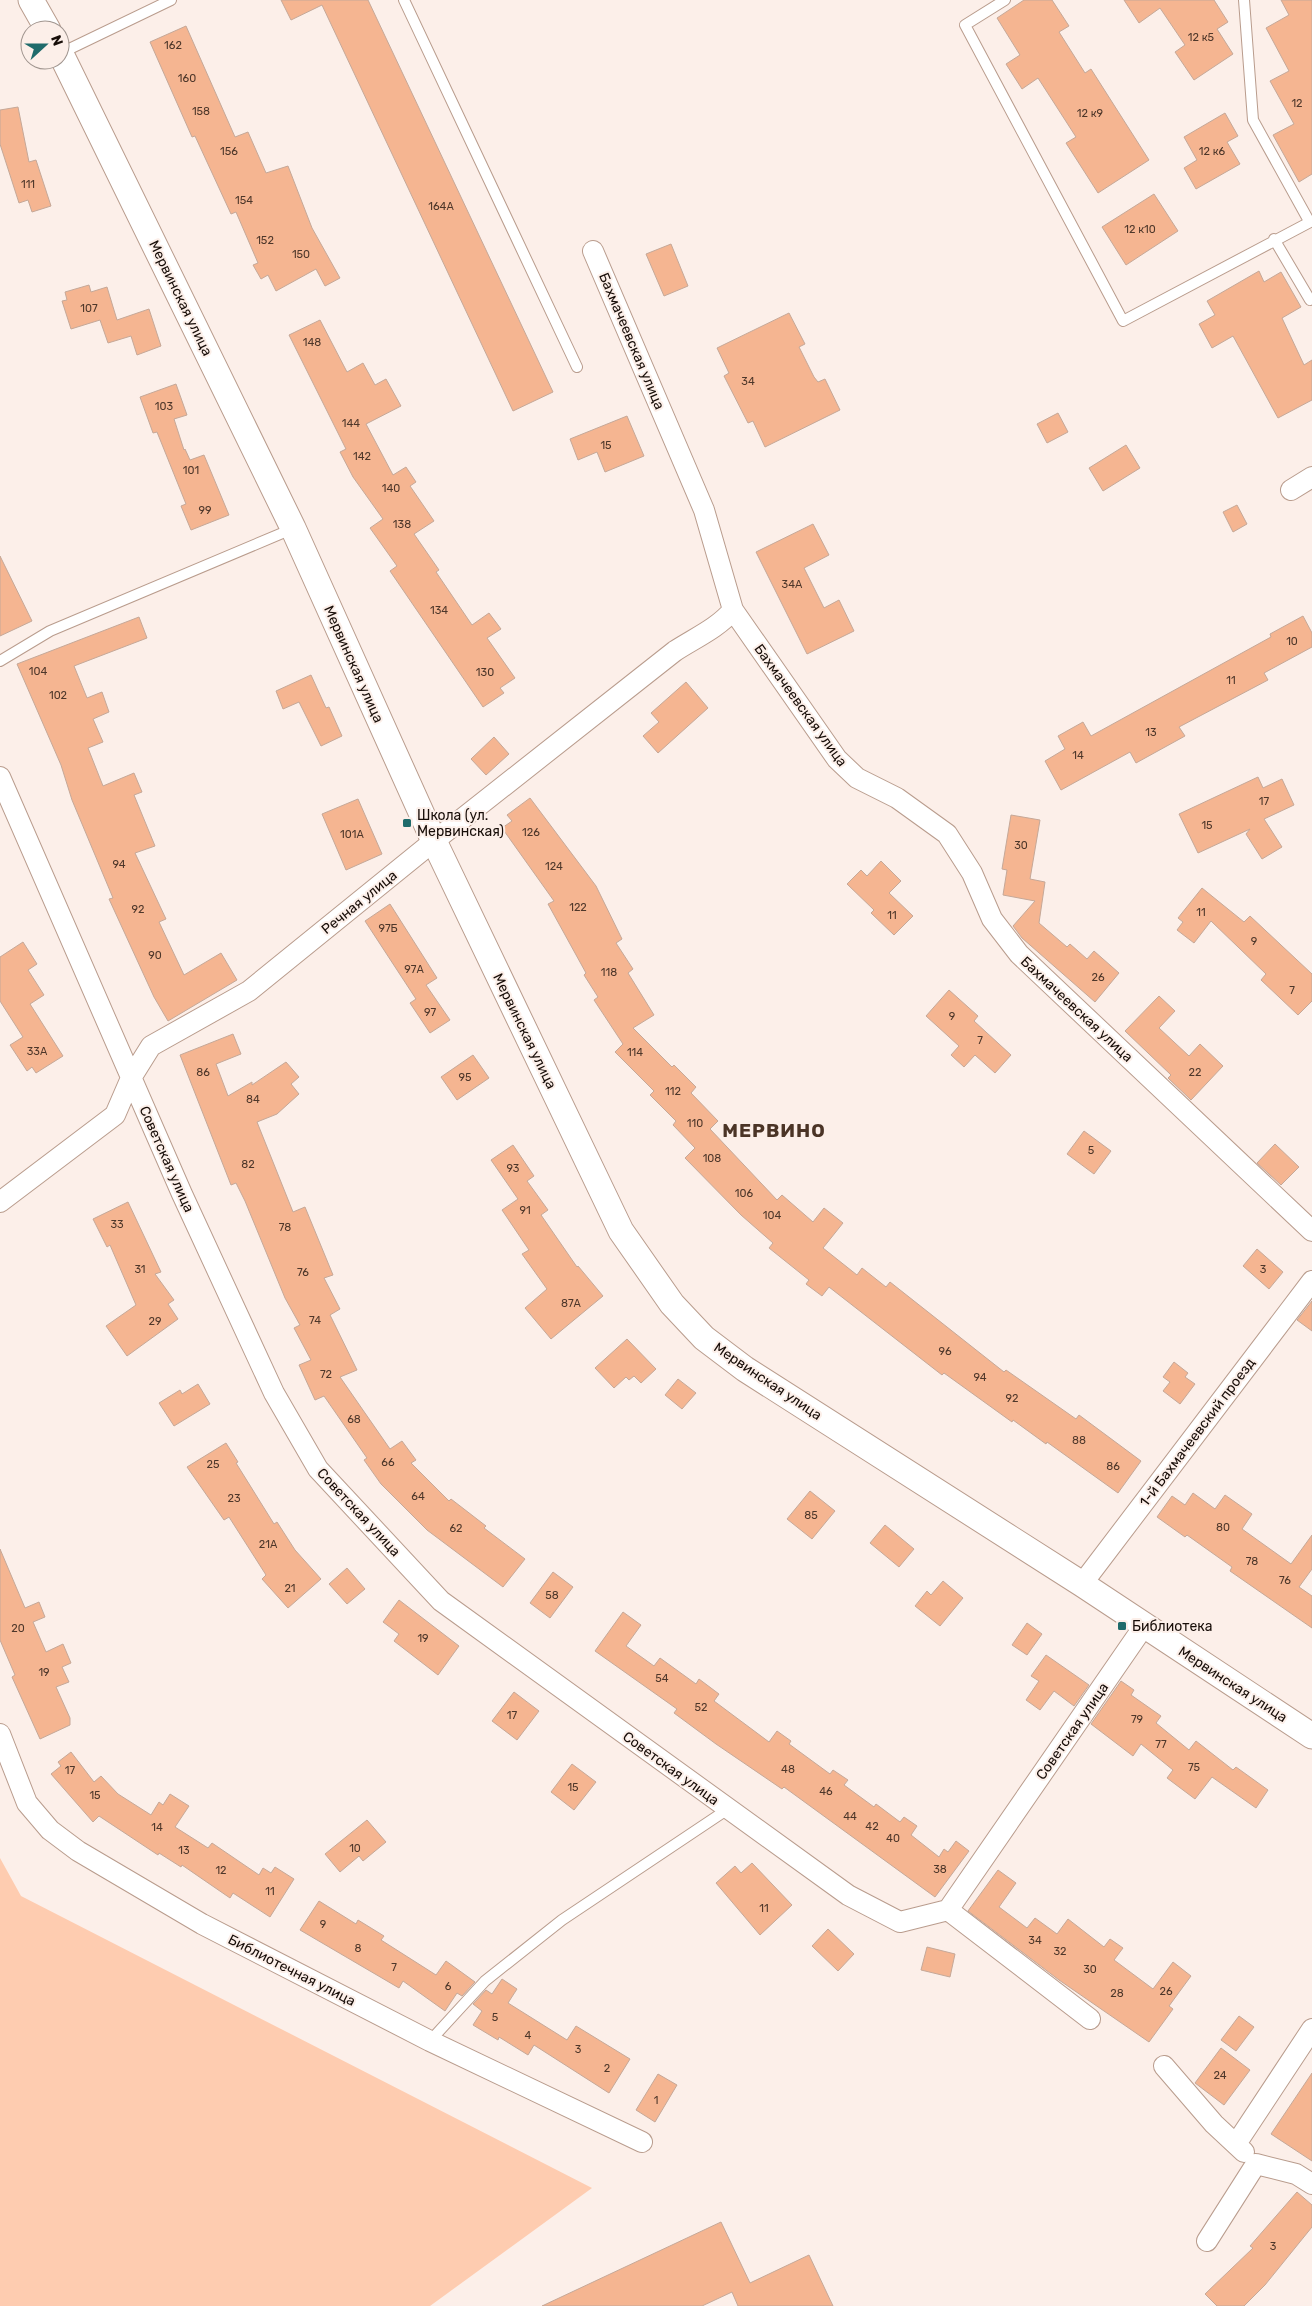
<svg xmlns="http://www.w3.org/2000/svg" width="1312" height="2306" font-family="Rubik,sans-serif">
<rect width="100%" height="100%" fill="#fcefe9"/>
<path fill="#feccb0" d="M0,1858L21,1896L592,2188L430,2306H0Z"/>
<path fill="#f5b591" stroke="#c5a898" d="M281,0H368L553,392L513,411L322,5L291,20Z
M1024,0H1052L1069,26L1059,32L1085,73L1091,69L1149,160L1098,193L1066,143L1076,137L1038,78L1022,89L1006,64L1020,55L997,18Z
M1124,0H1214L1228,22L1217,29L1233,54L1194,80L1175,52L1185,45L1160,8L1139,23Z
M1281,0H1312V174L1299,182L1273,135L1294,124L1270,81L1289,71L1266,28L1289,15Z
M186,26L235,137L248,132L266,173L288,166L312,228L340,278L325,286L316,269L276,291L268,275L261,279L253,265L258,263L236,212L231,214L195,136L192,137L150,42Z
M18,107L29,162L36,160L51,206L32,212L28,200L19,203L0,144V110Z
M1225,113L1238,136L1227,142L1240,164L1196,189L1184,168L1197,160L1184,137Z
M1154,194L1178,231L1126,265L1102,227Z
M671,244L688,286L664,296L646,254Z
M1259,271L1264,282L1281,272L1301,307L1282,318L1304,365L1312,360V400L1278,418L1233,336L1212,348L1199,324L1215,315L1207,301Z
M89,285L91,292L107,287L117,320L149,309L161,346L137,355L131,336L108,343L100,320L71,329L62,301L67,300L65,292Z
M789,313L805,344L799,347L814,377L818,382L825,379L840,410L765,447L753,421L748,423L724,376L729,373L717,348Z
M320,320L347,372L363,363L375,385L386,379L401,406L366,424L393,475L406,467L416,482L410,486L434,521L414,534L439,570L436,572L472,625L489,613L501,629L487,638L515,678L500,688L504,693L483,707L390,571L397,566L370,528L383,519L353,477L340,452L346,449L289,335Z
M176,384L187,415L174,419L184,450L185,449L190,460L204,455L229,515L191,530L181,506L186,504L157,432L153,433L140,397Z
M1058,413L1068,432L1047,443L1037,424Z
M627,416L644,456L605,472L597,452L578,460L570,439Z
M1126,445L1140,468L1103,491L1089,468Z
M1237,505L1247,524L1233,532L1223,512Z
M813,524L829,555L804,568L824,608L839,600L854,631L807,654L756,552Z
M0,556L32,621L0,636Z
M1303,616L1312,633V647L1264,673L1268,680L1179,727L1185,736L1136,763L1130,752L1061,790L1045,761L1065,749L1058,736L1083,722L1091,736L1271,637L1270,634Z
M139,617L147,638L74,666L87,698L102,692L109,712L93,719L103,742L88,748L103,786L134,773L142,792L134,795L155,846L135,853L166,919L159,922L184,975L221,953L237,980L168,1021L154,997L109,899L113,898L72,800L61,765L17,664Z
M311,675L326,708L329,707L342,736L321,746L299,702L283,709L276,691Z
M686,682L708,708L658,753L643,736L659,722L651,713Z
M494,737L509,754L486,775L471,759Z
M1258,777L1263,788L1282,779L1294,805L1264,819L1282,847L1262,859L1246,834L1250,829L1198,853L1179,814Z
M530,798L596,886L622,939L616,943L633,969L628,973L654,1015L633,1028L672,1067L674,1065L696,1087L691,1093L718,1121L710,1129L777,1200L782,1195L813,1222L824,1208L843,1223L823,1248L857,1275L862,1268L886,1287L890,1282L1004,1372L1006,1370L1076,1419L1079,1415L1141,1461L1118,1493L1047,1442L1046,1444L1013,1420L1012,1422L944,1373L942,1375L829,1287L822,1296L806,1284L809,1280L769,1248L773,1243L741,1215L685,1158L695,1148L673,1125L676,1121L650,1095L654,1091L615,1052L623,1044L594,1000L598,997L584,975L586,973L548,904L554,901L502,828L512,821L507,815Z
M358,799L382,854L346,870L322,814Z
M1011,815L1040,820L1030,879L1045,882L1039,923L1067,947L1070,944L1087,959L1094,951L1119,973L1095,1002L1022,938L1013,926L1035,901L1003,895L1007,870L1002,869Z
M881,861L901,881L889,893L913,916L894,935L871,913L874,910L847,884L861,870L867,876Z
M1202,888L1244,922L1250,916L1312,974V1001L1298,1015L1261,980L1266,974L1211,921L1194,943L1177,930L1183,922L1178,918Z
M390,904L437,978L426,985L450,1020L430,1033L410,1003L416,999L365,921Z
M23,942L37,964L28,970L44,995L30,1004L63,1056L36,1073L32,1067L27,1071L10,1045L23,1037L0,1001V957Z
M949,990L978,1016L974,1021L1011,1055L995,1073L975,1055L964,1067L951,1055L959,1046L926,1016Z
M1159,996L1175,1011L1159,1028L1189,1056L1200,1044L1223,1066L1191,1100L1168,1078L1171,1075L1125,1031Z
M233,1034L241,1054L216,1064L228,1096L252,1082V1085L286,1062L299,1077L291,1084L299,1094L277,1114L257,1122L293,1212L305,1207L333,1275L324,1278L340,1309L330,1315L357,1370L340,1377L390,1449L402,1441L416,1460L411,1463L449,1501L451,1499L486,1526L484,1528L525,1559L503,1587L427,1530L381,1484L364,1460L367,1458L324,1396L315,1400L299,1365L311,1360L294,1328L300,1325L285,1298L245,1201L236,1183L231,1185L180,1055Z
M473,1055L489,1078L457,1100L441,1077Z
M1084,1131L1111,1151L1094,1174L1067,1154Z
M1275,1144L1299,1167L1281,1185L1257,1163Z
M513,1145L534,1176L527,1181L548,1210L541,1215L577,1267L578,1266L603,1296L551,1339L525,1308L547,1289L522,1254L529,1250L502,1210L518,1199L491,1160Z
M128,1202L161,1272L155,1274L174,1300L168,1304L178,1319L127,1356L106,1326L136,1305L110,1245L107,1247L93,1219Z
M1257,1249L1283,1272L1269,1289L1243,1266Z
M1312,1301V1331L1297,1320Z
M627,1339L656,1369L641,1383L634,1376L629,1380L626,1377L614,1388L595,1368Z
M1174,1362L1188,1373L1185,1377L1195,1384L1180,1404L1163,1391L1170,1382L1163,1377Z
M678,1379L696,1393L682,1409L665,1395Z
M198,1384L210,1404L174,1426L159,1403L180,1390L182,1394Z
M226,1443L238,1462L236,1463L274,1524L277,1522L295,1550L321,1579L288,1608L262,1579L266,1575L229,1517L224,1520L187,1467Z
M810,1491L835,1511L812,1539L787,1519Z
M1193,1493L1215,1509L1225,1495L1252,1514L1242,1529L1291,1564L1312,1535V1569L1299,1587L1312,1596V1628L1230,1571L1232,1567L1187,1535L1185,1537L1157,1517L1172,1496L1185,1505Z
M885,1525L914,1549L899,1567L870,1543Z
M0,1549L25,1608L39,1602L45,1617L33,1622L46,1652L63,1644L71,1663L62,1667L69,1682L56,1687L70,1718V1725L40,1739L12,1677L15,1675L0,1640Z
M347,1568L365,1589L347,1604L329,1584Z
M553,1572L573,1587L550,1618L530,1603Z
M943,1581L963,1598L940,1626L915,1606L927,1591L931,1595Z
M399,1600L459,1646L438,1675L394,1641L399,1634L383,1622Z
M623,1612L641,1625L626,1646L654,1666L660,1658L696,1684L699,1679L719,1694L714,1701L769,1742L777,1731L791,1741L789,1744L830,1774L833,1770L848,1780L844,1785L874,1807L876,1804L900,1822L904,1817L917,1826L911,1835L939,1857L944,1849L948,1852L956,1841L969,1851L935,1897L784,1787L782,1789L716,1744L674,1713L677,1709L595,1651Z
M1027,1623L1042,1634L1027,1655L1012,1645Z
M1046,1655L1089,1685L1074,1706L1054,1691L1040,1710L1026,1700L1039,1681L1031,1676Z
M1121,1681L1134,1690L1131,1695L1161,1716L1156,1723L1189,1750L1196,1741L1233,1770L1236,1767L1268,1790L1256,1808L1212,1777L1195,1799L1167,1778L1173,1770L1141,1744L1133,1756L1091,1724Z
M514,1692L539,1711L517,1740L492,1721Z
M71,1752L94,1782L101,1776L118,1794L151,1815L159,1802L163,1805L170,1794L189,1806L175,1827L208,1848L212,1843L259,1875L263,1868L271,1873L275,1867L294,1879L270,1917L233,1893L230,1898L182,1865L181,1867L159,1853L158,1855L99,1816L93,1822L51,1774L61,1766L58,1762Z
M572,1764L596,1782L574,1810L551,1792Z
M367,1820L386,1842L363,1861L359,1856L340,1872L325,1854Z
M752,1863L792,1905L760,1935L716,1883L735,1866L741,1873Z
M998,1870L1016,1883L999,1907L1027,1928L1035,1918L1057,1934L1068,1919L1104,1947L1110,1939L1123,1948L1114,1960L1153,1989L1173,1962L1191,1976L1169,2006L1173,2009L1149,2042L1059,1980L968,1911Z
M319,1901L356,1924L358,1920L384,1936L381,1940L436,1975L446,1961L475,1982L462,1996L457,1993L445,2011L403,1981L399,1988L300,1930Z
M828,1929L854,1954L838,1971L812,1946Z
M927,1947L955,1954L950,1977L921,1970Z
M502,1979L517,1989L508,2003L567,2040L576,2026L630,2059L609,2093L534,2045L528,2055L499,2037L498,2040L473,2025L482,2011L473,2004L486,1990L492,1994Z
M1239,2016L1254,2027L1236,2051L1221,2040Z
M1221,2048L1250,2070L1224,2105L1195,2083Z
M1312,2073V2161L1271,2134Z
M658,2074L677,2085L655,2122L636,2110Z
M1297,2192L1312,2205V2227L1265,2285L1244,2306H1217L1205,2294L1253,2248L1250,2246Z
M721,2222L750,2283L809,2255L833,2306H738L732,2292L702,2306H542Z"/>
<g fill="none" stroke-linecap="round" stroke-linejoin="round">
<g stroke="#b99c8d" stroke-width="12">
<path id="service" d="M404,0L577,367
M1005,0L965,25L1123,321L1312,221
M1244,0L1253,120L1309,221
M61,53L171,0
M1274,239L1310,300L1312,299
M0,661L50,631L292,529
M430,2041L485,1981L562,1920L728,1809"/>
</g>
<g stroke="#b99c8d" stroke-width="22">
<path id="minor" d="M593,251L704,510L733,610L837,759L857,778L897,798L947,834L972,873L992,919L1019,954L1312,1231
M1291,490L1312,477
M0,777L182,1194L274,1393L318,1469L441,1601L848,1895L900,1922L948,1910L1144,1626
M0,1202L115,1115L131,1078L151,1046L249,991L434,841L675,651C695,638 718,628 733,610
M1082,1584L1312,1281
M0,1734L27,1803L50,1830L78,1851L202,1924L430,2041L642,2142
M948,1910L1090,2019
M1164,2066L1214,2124L1244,2152
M1236,2144L1312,2029
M1207,2241L1256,2164L1296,2174L1312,2184"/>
</g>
<g stroke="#b99c8d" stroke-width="27">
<path id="tertiary" d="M31,0L48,30
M60,52L293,528L434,841L621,1231L672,1304L704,1338L745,1369L1082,1584L1312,1736"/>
</g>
<use href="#service" stroke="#fff" stroke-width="10"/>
<use href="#minor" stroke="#fff" stroke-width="20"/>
<use href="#tertiary" stroke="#fff" stroke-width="25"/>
</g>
<g fill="#1f6b6b" stroke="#fcefe9" stroke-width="2">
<rect x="402" y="818" width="10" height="10" rx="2.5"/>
<rect x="1117" y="1621" width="10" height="10" rx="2.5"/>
</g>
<g text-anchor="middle" stroke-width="4" stroke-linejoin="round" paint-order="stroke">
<g font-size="11" fill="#4e372a">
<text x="1201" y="41">12 к5</text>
<text x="173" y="49">162</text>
<text x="187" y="82">160</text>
<text x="1297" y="107">12</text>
<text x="201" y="115">158</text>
<text x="1090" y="117">12 к9</text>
<text x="229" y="155">156</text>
<text x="1212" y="155">12 к6</text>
<text x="28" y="188">111</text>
<text x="244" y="204">154</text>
<text x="441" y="210">164А</text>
<text x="1140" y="233">12 к10</text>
<text x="265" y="244">152</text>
<text x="301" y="258">150</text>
<text x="89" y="312">107</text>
<text x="312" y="346">148</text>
<text x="748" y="385">34</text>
<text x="164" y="410">103</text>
<text x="351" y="427">144</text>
<text x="606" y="449">15</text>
<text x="362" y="460">142</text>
<text x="191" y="474">101</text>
<text x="391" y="492">140</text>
<text x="205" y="514">99</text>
<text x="402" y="528">138</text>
<text x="792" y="588">34А</text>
<text x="439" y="614">134</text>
<text x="1292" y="645">10</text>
<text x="38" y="675">104</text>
<text x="485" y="676">130</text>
<text x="1231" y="684">11</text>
<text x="58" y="699">102</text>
<text x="1151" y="736">13</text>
<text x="1078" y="759">14</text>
<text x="1264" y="805">17</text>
<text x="1207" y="829">15</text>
<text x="531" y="836">126</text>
<text x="352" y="838">101А</text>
<text x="1021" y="849">30</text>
<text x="119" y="868">94</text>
<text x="554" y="870">124</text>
<text x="578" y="911">122</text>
<text x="138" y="913">92</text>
<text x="1201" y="916">11</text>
<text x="892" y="919">11</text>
<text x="388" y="932">97Б</text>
<text x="1254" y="945">9</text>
<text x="155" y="959">90</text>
<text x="414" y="973">97А</text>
<text x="609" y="976">118</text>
<text x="1098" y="981">26</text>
<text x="1292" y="994">7</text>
<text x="430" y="1016">97</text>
<text x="952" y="1020">9</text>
<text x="980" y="1044">7</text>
<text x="37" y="1055">33А</text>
<text x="635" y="1056">114</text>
<text x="203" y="1076">86</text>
<text x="1195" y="1076">22</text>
<text x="465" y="1081">95</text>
<text x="673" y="1095">112</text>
<text x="253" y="1103">84</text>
<text x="695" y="1127">110</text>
<text x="1091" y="1154">5</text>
<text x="712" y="1162">108</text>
<text x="248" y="1168">82</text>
<text x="513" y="1172">93</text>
<text x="744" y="1197">106</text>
<text x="525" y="1214">91</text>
<text x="772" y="1219">104</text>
<text x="117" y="1228">33</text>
<text x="285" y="1231">78</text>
<text x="140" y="1273">31</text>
<text x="1263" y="1273">3</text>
<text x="303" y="1276">76</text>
<text x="571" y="1307">87А</text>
<text x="315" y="1324">74</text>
<text x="155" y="1325">29</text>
<text x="945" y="1355">96</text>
<text x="326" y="1378">72</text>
<text x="980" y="1381">94</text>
<text x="1012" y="1402">92</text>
<text x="354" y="1423">68</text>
<text x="1079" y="1444">88</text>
<text x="388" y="1466">66</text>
<text x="213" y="1468">25</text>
<text x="1113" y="1470">86</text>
<text x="418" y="1500">64</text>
<text x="234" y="1502">23</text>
<text x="811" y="1519">85</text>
<text x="1223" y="1531">80</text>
<text x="456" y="1532">62</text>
<text x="268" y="1548">21А</text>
<text x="1252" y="1565">78</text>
<text x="1285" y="1584">76</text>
<text x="290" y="1592">21</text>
<text x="552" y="1599">58</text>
<text x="18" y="1632">20</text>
<text x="423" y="1642">19</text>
<text x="44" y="1676">19</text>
<text x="662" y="1682">54</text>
<text x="701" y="1711">52</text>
<text x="512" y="1719">17</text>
<text x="1137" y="1723">79</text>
<text x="1161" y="1748">77</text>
<text x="1194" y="1771">75</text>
<text x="788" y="1773">48</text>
<text x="70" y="1774">17</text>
<text x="573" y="1791">15</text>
<text x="826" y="1795">46</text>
<text x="95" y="1799">15</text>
<text x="850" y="1820">44</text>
<text x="872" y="1830">42</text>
<text x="157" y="1831">14</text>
<text x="893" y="1842">40</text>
<text x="355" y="1852">10</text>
<text x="184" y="1854">13</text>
<text x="940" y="1873">38</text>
<text x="221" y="1874">12</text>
<text x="270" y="1895">11</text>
<text x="764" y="1912">11</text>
<text x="323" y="1928">9</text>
<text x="1035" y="1944">34</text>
<text x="358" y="1952">8</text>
<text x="1060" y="1955">32</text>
<text x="394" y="1971">7</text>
<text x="1090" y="1973">30</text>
<text x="448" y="1990">6</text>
<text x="1166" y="1995">26</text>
<text x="1117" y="1997">28</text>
<text x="495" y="2021">5</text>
<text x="528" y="2039">4</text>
<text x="578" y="2053">3</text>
<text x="607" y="2072">2</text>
<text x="1220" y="2079">24</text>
<text x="656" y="2104">1</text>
<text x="1273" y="2250">3</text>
</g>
<g font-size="14" fill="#170d08" stroke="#fcefe9">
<text transform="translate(181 298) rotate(64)" y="5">Мервинская улица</text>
<text transform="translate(632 341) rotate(67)" y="5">Бахмачеевская улица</text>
<text transform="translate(354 664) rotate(66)" y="5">Мервинская улица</text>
<text transform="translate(801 705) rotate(54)" y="5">Бахмачеевская улица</text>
<text transform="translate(359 902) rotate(-39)" y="5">Речная улица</text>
<text transform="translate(1077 1009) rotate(43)" y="5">Бахмачеевская улица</text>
<text transform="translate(525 1031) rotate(64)" y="5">Мервинская улица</text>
<text transform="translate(167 1159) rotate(66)" y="5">Советская улица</text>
<text transform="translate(768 1381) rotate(34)" y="5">Мервинская улица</text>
<text transform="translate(1197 1432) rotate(-53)" y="5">1-й Бахмачеевский проезд</text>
<text transform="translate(359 1512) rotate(47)" y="5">Советская улица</text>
<text transform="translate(1233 1684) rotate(33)" y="5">Мервинская улица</text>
<text transform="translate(1072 1731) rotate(-55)" y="5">Советская улица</text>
<text transform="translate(671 1768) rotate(36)" y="5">Советская улица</text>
<text transform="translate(292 1970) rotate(27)" y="5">Библиотечная улица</text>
</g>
<g font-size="14" fill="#170d08" stroke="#fcefe9" text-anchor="start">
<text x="417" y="820">Школа (ул.<tspan x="417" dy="16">Мервинская)</tspan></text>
<text x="1132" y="1631">Библиотека</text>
</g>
<g font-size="19" font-weight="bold" letter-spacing="1" fill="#4b3426" stroke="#fcefe9">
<text x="774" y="1137">МЕРВИНО</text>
</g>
</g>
<g transform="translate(45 45) rotate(69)"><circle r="24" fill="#fcefe9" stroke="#a0958f"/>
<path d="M0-4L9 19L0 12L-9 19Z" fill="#1f6b6b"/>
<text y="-8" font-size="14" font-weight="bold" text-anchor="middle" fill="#170d08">N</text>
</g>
</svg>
